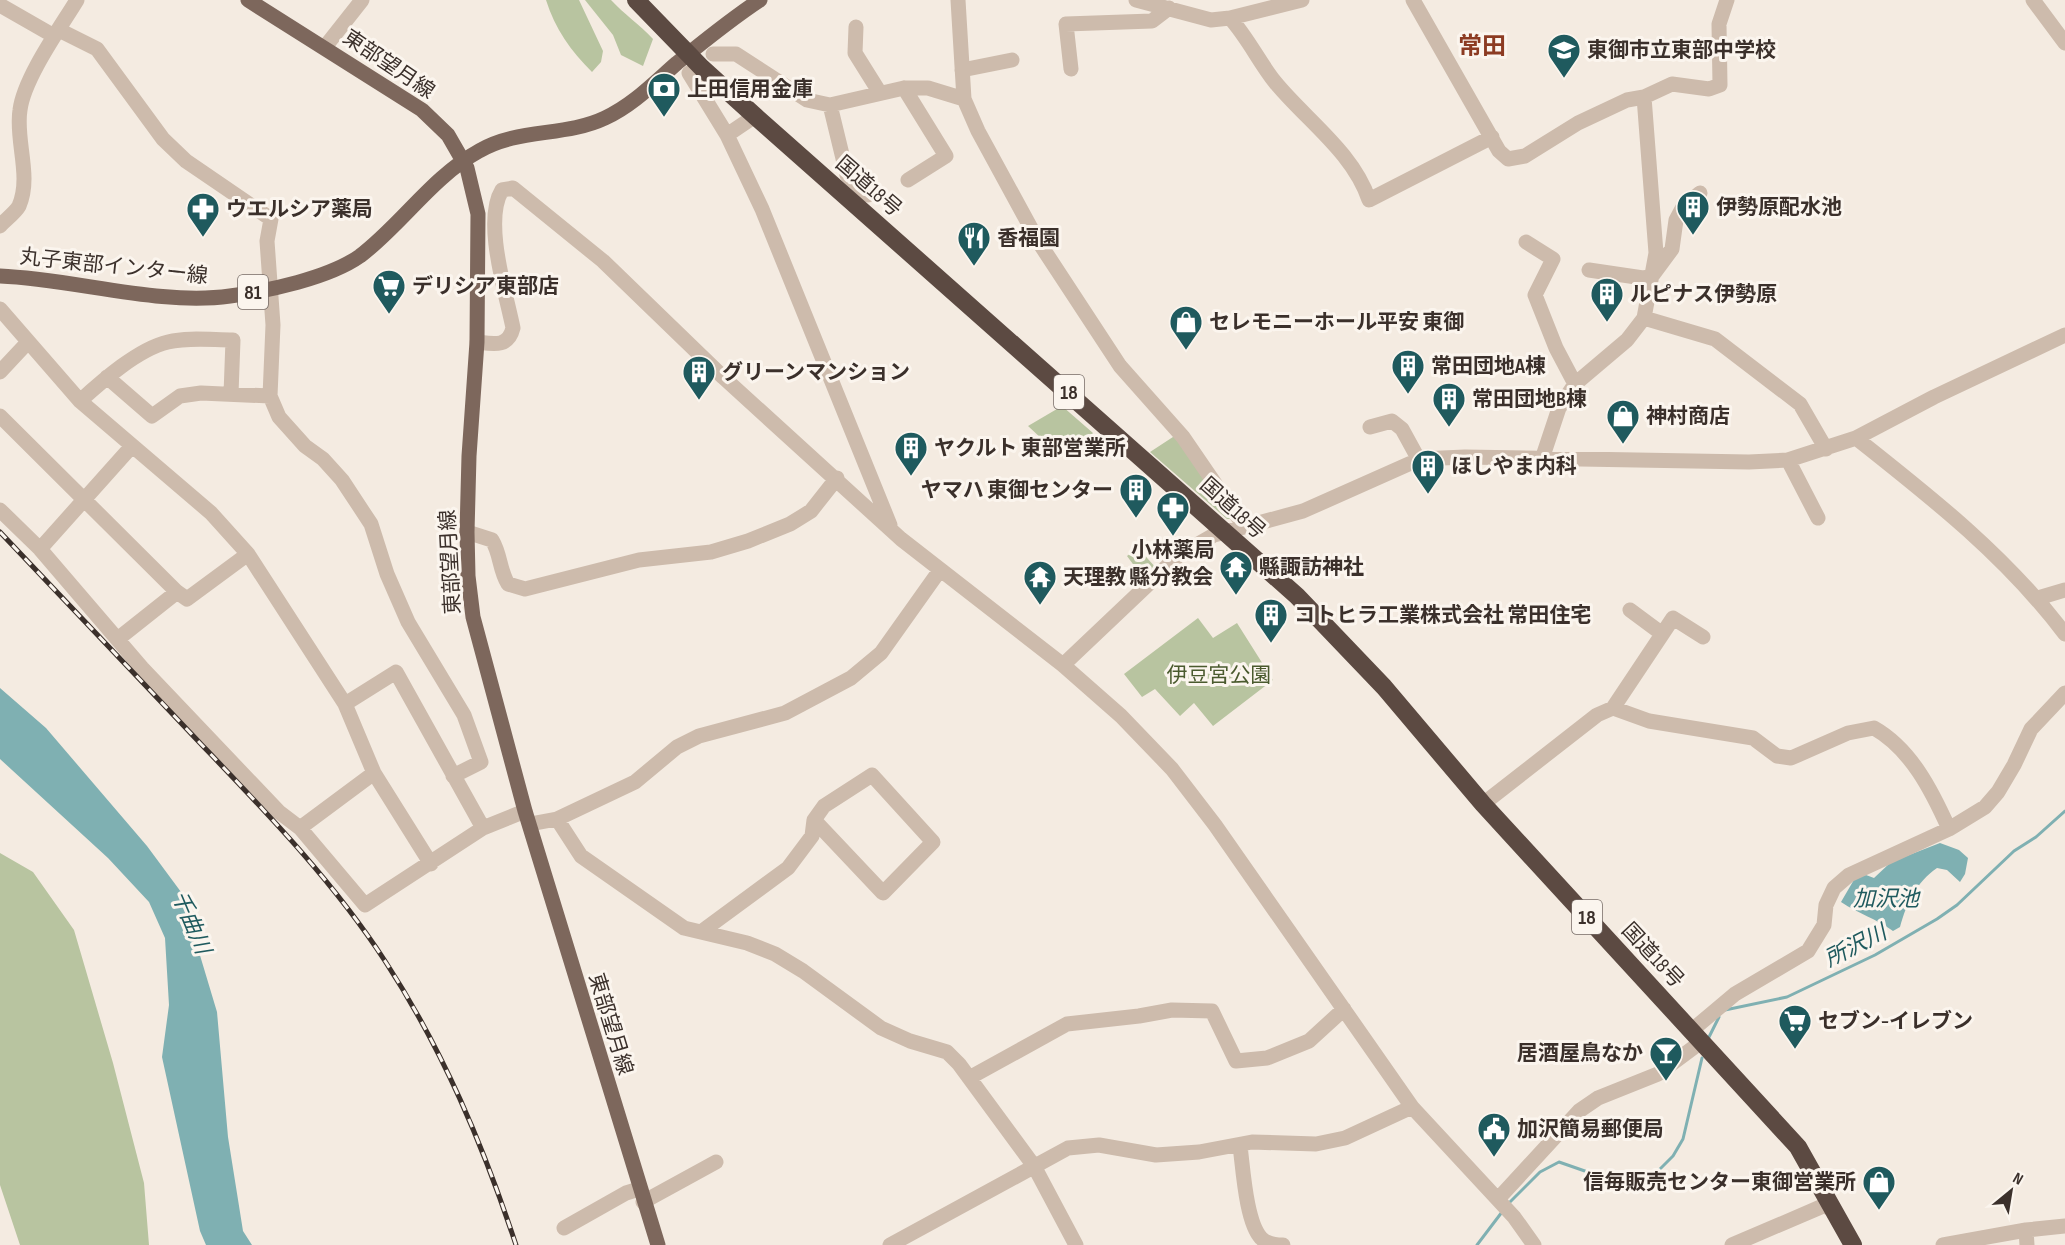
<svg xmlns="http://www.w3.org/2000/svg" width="2065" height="1245" font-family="'Sofia Sans Condensed','Noto Sans JP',sans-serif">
<rect width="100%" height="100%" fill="#f4ebe1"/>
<path fill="#b8c4a0" d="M546,0H579L603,51L601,62L592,72C571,51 555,29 546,0Z
M585,0H611C624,14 639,24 653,39L643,66L621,55L613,35Z
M1062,406L1093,433L1069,457L1057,453L1028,426Z
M1176,435L1235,519H1227L1150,452Z
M1138,548L1157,569L1141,575L1127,556Z
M1198,618L1213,638L1237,623L1273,680L1213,726L1194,703L1180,716L1155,689L1142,697L1124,674Z
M0,853L33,872L74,930L113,1063L144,1183L149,1245H20L0,1185Z"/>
<path fill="#7fb0b2" d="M0,688L46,728L147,846L181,892L217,1012L228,1137L243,1231L252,1245H206L200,1231L162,1057L169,1005L165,938L149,902L108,858L0,759Z
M1940,843L1959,850L1968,858L1965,874L1960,882L1947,870L1937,868C1916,883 1907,902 1900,927L1893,931C1875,918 1859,914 1841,902L1855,878L1866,875L1874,878L1891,862Z"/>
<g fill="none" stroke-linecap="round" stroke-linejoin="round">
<path stroke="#7fb0b2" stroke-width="3" d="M1725,1010L1787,997L1875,955L1937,919L1957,905L2014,851L2036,837L2065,811
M1709,1037L1719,1017
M1508,1204L1540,1172L1559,1162L1625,1185L1648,1181L1673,1156L1683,1139L1702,1058
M1477,1245L1502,1212"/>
<path stroke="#cdbbac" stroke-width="15" d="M958,0L964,99L978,131L1038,241L1120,366L1183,437L1244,526
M1136,0L1211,20L1230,18L1302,0
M1413,0L1499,151L1508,159L1525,156L1578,123L1627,100L1644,97L1672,84L1709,89L1720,85L1719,24L1727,0
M2033,0L2065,43
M0,5L54,36
M1230,18C1248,38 1259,62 1275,82C1306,120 1353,152 1369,200L1492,137
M856,27L855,53L880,93
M59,30L97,49L163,139L186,161L271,219L267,241L273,325L270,396L279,417L305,446L323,459L342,480L371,524L387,574L408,622L464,715L481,762L453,776
M325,47L362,0
M713,54H736L807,100L830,105L904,88H928L964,99
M1071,69L1066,24L1152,21L1169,8
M962,70L1012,60
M689,73L727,135L762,209L890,525
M904,88L946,156L908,180
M830,105L847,175L868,195
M727,135L755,116
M0,226C5,220 15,213 19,206C32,176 15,140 20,110C24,78 60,28 77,0
M1526,242L1553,259L1535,295L1556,348L1575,384
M1589,270L1643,278L1652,276L1672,249L1676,220L1683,207L1700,193
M0,309L80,401L211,513L248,554L345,704L374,773L431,864
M1644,318L1715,339L1800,404L1826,449
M477,342C493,344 508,348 513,328C506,293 483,221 502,190L513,188L603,261L723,377L901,539L1063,665L1121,716L1172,769L1215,825L1412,1107L1514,1217L1534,1245
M0,372L28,342
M107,377L152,416L180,396L201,393L270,396
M80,401C102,381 138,349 168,342C188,337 212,340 233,340L231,394
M0,416L177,592L187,599L248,554
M1370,427L1392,421L1402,429L1419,460
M1856,438C1932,498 2006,556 2065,634
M1542,459L1559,408L1575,384L1627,340L1644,318L1656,253L1644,97
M1788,460L1818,518
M0,510L40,549L142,668L279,812L300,828
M467,532L492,540C501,555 499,569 508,584L525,589L639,560L711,552L748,541L790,524L811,511L837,478
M40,549L132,446
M2038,598L2065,590
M1630,610L1661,633
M119,638L177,592
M1063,665L1179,555L1214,535L1303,511L1420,459L1465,457L1749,462L1788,460L1856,438L1934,397L2065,335
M345,704L396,672L483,828
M1613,708L1673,618L1703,637
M374,773L300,828L365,905L483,828L525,811
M1483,804L1597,715L1613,708L1649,721L1753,738L1777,756L1791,758L1848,733L1874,728C1911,749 1932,791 1949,829
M557,819L581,856L684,928L747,943L775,954L803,971L881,1028L910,1041L947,1052L959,1064L1034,1166L1076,1245
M530,824L557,819L635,782L677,747L699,736L785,713L851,678L881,653L940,570
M701,932L788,868L812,836L814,820L824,806L872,775L933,842L883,893L814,820
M1691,1031L1735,994L1808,951L1824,925L1826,905L1834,888L1849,875L1949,829L1985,807L1998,792L2014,765L2031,729L2065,693
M969,1078L1067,1024L1139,1016L1172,1010L1212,1011L1236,1061L1267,1058L1309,1041L1344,1009
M1240,1146C1243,1168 1246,1222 1261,1238C1267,1244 1275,1245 1283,1245
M1498,1199L1579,1111L1598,1098L1658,1074L1701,1042
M643,1202L716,1162
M564,1228L626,1193L639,1189
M2026,1230L2027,1245
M890,1245L1068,1148L1099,1145L1156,1155L1199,1152L1252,1142L1316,1144L1345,1138L1412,1107
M1732,1245L1823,1206L1834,1209
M1943,1245L2026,1230L2065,1226"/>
<path stroke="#7d675c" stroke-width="15" d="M248,0L422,110L448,135L467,168L478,214L477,342L469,456L467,532L468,576L473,617L525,811L658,1245
M0,276C74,279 160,306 230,296C268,291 329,278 360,256C402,224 432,177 479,151C518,128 565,137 605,118C633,105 654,83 677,63C704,41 731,19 760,0"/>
<path stroke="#5c4a42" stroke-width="18" d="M636,0L702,68L755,116L1297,596L1384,687L1483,804L1798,1147L1853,1245"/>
<g stroke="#3b302b" stroke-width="5">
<path id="rail" d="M0,532C67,603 134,673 200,743C266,812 333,881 385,961C443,1050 483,1145 516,1245"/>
</g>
<use href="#rail" stroke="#fbf5ee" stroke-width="3" stroke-dasharray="9" stroke-linecap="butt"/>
</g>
<defs>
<g id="school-pin" transform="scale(1.725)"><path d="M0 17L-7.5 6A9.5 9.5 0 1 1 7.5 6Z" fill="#1f5a5e" stroke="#fbf5ee"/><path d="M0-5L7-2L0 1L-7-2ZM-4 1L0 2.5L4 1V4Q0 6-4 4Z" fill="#fff"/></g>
<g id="bank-pin" transform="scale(1.725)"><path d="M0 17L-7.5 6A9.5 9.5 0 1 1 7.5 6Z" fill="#1f5a5e" stroke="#fbf5ee"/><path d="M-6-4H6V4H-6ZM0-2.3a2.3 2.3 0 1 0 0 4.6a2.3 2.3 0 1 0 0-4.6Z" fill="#fff"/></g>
<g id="building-pin" transform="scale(1.725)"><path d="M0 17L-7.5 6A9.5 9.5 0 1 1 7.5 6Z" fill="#1f5a5e" stroke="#fbf5ee"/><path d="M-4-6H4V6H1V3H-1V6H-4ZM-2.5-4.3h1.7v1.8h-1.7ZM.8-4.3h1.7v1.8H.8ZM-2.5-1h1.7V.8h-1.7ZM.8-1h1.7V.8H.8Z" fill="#fff"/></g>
<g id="pharmacy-pin" transform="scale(1.725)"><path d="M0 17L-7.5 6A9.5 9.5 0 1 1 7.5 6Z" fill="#1f5a5e" stroke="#fbf5ee"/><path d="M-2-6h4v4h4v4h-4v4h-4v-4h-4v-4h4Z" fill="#fff"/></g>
<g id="restaurant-pin" transform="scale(1.725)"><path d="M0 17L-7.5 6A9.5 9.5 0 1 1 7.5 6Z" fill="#1f5a5e" stroke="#fbf5ee"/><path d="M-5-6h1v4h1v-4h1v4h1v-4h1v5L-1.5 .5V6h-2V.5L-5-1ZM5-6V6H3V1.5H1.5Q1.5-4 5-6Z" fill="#fff"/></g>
<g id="supermarket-pin" transform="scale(1.725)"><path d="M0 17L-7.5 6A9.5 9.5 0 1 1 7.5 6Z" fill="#1f5a5e" stroke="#fbf5ee"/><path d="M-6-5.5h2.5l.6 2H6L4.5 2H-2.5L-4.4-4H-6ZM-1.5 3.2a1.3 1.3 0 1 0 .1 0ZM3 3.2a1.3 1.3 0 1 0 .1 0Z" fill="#fff"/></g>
<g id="shop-pin" transform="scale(1.725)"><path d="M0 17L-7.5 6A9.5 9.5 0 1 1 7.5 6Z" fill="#1f5a5e" stroke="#fbf5ee"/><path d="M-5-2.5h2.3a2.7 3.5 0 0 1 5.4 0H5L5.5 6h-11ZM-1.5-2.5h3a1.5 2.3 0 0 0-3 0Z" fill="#fff"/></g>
<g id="temple-pin" transform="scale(1.725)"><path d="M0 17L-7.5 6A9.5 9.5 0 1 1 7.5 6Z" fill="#1f5a5e" stroke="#fbf5ee"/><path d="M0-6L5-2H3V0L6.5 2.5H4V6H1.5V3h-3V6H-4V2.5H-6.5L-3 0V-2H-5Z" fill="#fff"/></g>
<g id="bar-pin" transform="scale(1.725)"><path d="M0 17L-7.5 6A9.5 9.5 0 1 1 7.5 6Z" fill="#1f5a5e" stroke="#fbf5ee"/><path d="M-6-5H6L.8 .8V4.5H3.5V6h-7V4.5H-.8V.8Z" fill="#fff"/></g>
<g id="civic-pin" transform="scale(1.725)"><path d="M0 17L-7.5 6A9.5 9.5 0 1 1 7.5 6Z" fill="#1f5a5e" stroke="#fbf5ee"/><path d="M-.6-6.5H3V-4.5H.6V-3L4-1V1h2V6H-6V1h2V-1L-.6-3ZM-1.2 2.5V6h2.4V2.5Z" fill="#fff"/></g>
</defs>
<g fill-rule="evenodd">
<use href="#school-pin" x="1564" y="50"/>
<use href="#bank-pin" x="664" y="89"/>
<use href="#building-pin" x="1693" y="207"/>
<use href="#pharmacy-pin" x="203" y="209"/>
<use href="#restaurant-pin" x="974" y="238"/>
<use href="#supermarket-pin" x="389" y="286"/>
<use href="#building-pin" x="1607" y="294"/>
<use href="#shop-pin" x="1186" y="322"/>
<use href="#building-pin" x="1408" y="366"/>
<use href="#building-pin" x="699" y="372"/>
<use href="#building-pin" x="1449" y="399"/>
<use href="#shop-pin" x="1623" y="416"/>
<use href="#building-pin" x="911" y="448"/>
<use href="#building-pin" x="1428" y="466"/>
<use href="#building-pin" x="1136" y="490"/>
<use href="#pharmacy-pin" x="1173" y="508"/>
<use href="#temple-pin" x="1236" y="567"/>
<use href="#temple-pin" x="1040" y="577"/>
<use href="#building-pin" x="1271" y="615"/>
<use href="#supermarket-pin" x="1795" y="1021"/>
<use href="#bar-pin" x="1666" y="1053"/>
<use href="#civic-pin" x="1494" y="1129"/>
<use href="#shop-pin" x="1879" y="1182"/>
</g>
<g text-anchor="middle" stroke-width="6" stroke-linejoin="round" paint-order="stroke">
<g fill="#fbf5ee" stroke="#756b66" stroke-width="1.5">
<rect x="238" y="275" width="30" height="34" rx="4.5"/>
<rect x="1054" y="375" width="30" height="34" rx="4.5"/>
<rect x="1572" y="900" width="30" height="34" rx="4.5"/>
</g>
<g font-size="20" font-weight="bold" fill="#3b302b">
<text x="253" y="299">81</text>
<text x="1069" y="399">18</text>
<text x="1587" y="924">18</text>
</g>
<g font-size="21" font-weight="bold" fill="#3b302b" stroke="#fbf5ee" text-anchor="start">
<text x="1587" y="57">東御市立東部中学校</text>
<text x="687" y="96">上田信用金庫</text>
<text x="1716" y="214">伊勢原配水池</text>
<text x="226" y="216">ウエルシア薬局</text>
<text x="997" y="245">香福園</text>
<text x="412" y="293">デリシア東部店</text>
<text x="1630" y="301">ルピナス伊勢原</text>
<text x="1209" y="329">セレモニーホール平安 東御</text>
<text x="1431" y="373">常田団地A棟</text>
<text x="722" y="379">グリーンマンション</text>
<text x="1472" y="406">常田団地B棟</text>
<text x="1646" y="423">神村商店</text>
<text x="934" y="455">ヤクルト 東部営業所</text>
<text x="1451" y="473">ほしやま内科</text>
<text x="1113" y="497" text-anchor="end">ヤマハ 東御センター</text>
<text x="1173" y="557" text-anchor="middle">小林薬局</text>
<text x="1259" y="574">縣諏訪神社</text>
<text x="1063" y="584">天理教 縣分教会</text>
<text x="1294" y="622">コトヒラ工業株式会社 常田住宅</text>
<text x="1818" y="1028">セブン-イレブン</text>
<text x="1643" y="1060" text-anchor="end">居酒屋鳥なか</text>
<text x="1517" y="1136">加沢簡易郵便局</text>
<text x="1856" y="1189" text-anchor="end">信毎販売センター東御営業所</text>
</g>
<g font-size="21" fill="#3b302b" stroke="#fbf5ee">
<text transform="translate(389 64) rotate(34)" y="7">東部望月線</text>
<text transform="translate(869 186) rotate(41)" y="7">国道18号</text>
<text transform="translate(114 266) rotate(6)" y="7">丸子東部インター線</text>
<text transform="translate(1233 508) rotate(42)" y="7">国道18号</text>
<text transform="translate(450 562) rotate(-93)" y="7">東部望月線</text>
<text transform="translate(1653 955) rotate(47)" y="7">国道18号</text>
<text transform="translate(611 1024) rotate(73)" y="7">東部望月線</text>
</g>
<g font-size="21" fill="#4a5a2e" stroke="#fbf5ee">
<text x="1219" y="682">伊豆宮公園</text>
</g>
<g font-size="22" font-style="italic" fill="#1f5a5e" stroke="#fbf5ee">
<text x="1886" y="906">加沢池</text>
<text transform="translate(192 922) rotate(67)" y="8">千曲川</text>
<text transform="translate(1855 945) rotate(-27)" y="8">所沢川</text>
</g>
<g font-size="24" font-weight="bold" fill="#8c3b22" stroke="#fbf5ee">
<text x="1482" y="54">常田</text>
</g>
</g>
<g transform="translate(2011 1191) rotate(30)" stroke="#fbf5ee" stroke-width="4.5" paint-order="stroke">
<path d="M0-4.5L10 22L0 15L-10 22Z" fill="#3b302b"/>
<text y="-9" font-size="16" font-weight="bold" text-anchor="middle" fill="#3b302b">N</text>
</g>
</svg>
